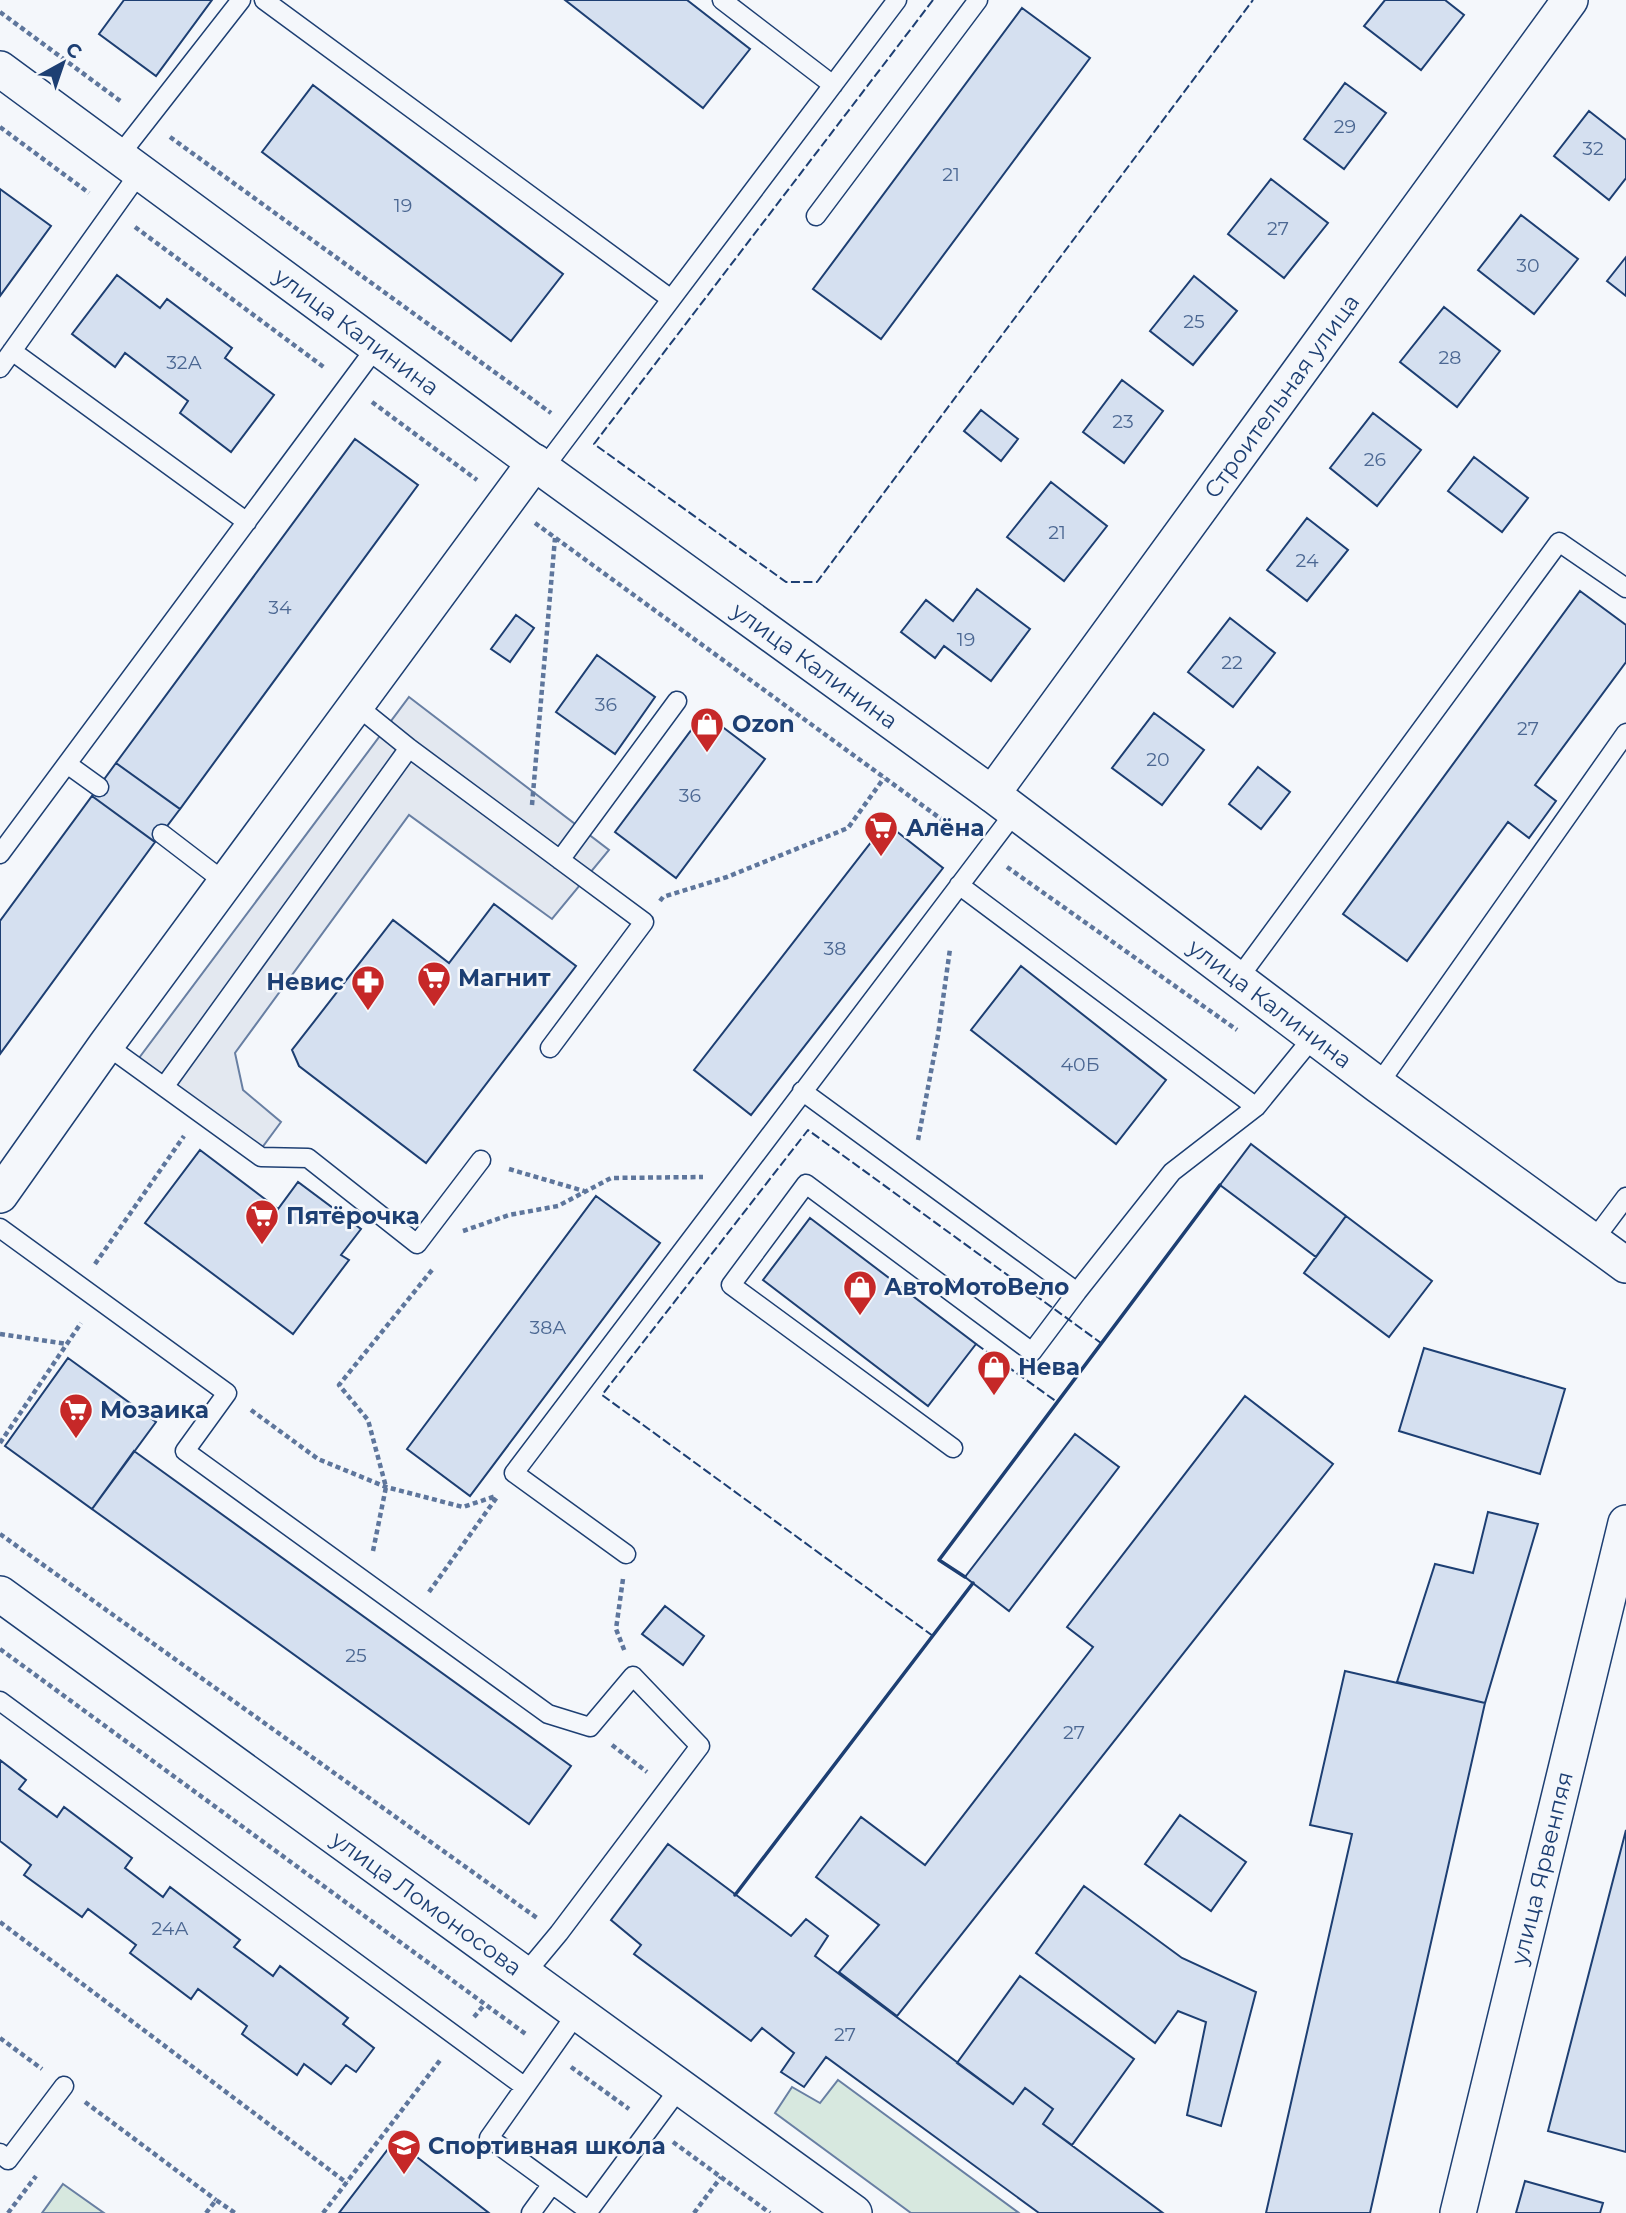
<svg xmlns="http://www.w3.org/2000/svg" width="1626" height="2213" font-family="Montserrat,sans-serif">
<rect width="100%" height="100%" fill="#f4f7fb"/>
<path fill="#d7e8df" stroke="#687fa3" stroke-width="2" d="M838,2080L1019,2213H911L775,2113L792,2087L820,2103Z
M63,2184L104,2213H42Z"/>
<path fill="#e3e8f0" stroke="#687fa3" stroke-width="2" d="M409,697L609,850L552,919L409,815L235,1053L243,1090L281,1122L261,1149L139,1058Z"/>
<path fill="#d5e0f0" stroke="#1d3f73" stroke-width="2" d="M124,0H212L156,76L99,34Z
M565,0H687L750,49L703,108Z
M1385,0H1445L1464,15L1421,70L1364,26Z
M1022,8L1090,58L881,339L813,289Z
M1345,83L1386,113L1344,169L1304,139Z
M313,85L563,274L511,341L262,152Z
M1589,111L1626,140V178L1609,200L1554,156Z
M1271,179L1328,223L1284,278L1228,234Z
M0,189L51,226L0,296Z
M1521,215L1578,259L1534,314L1478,270Z
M1626,257V296L1607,281Z
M117,275L160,308L167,299L232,348L225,358L274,395L231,452L180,413L188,401L125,353L115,367L72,334Z
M1194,276L1237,311L1193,365L1150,331Z
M1444,307L1500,351L1457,407L1400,362Z
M1122,380L1163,411L1124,463L1083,432Z
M981,410L1018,439L1001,461L964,431Z
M1373,413L1421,450L1377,506L1330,468Z
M355,439L418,485L180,809L116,763Z
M1474,457L1528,498L1502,532L1448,491Z
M1051,482L1107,526L1064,581L1007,537Z
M1307,518L1348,550L1307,601L1267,570Z
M977,589L1030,629L991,681L944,646L935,658L901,632L926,600L953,621Z
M1580,591L1626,625V662L1535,785L1556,801L1543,819L1529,838L1508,822L1407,961L1343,914Z
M516,615L534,628L510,662L491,649Z
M1230,618L1275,653L1233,707L1188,672Z
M597,655L655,697L615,754L556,712Z
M704,713L765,759L676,878L615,832Z
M1154,713L1204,750L1162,805L1112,768Z
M116,763L180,809L155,842L92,796Z
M1258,767L1290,792L1261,829L1229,804Z
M92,796L155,842L0,1054V921Z
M886,823L943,868L751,1115L694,1070Z
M494,904L576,966L426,1163L299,1066L292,1050L393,920L449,963Z
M1021,966L1166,1080L1116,1144L971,1030Z
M1251,1144L1346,1216L1316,1257L1220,1185Z
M200,1150L278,1209L298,1182L361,1229L341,1255L349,1260L293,1334L145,1223Z
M596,1196L660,1243L470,1496L407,1449Z
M1346,1216L1432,1281L1389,1337L1304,1273Z
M810,1218L976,1344L928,1406L763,1280Z
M1424,1348L1565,1389L1540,1474L1399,1431Z
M68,1358L156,1422L92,1509L5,1446Z
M1245,1396L1333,1464L897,2016L839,1972L879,1925L816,1877L861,1817L925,1865L1093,1647L1067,1627Z
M1075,1434L1119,1467L1009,1611L965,1577Z
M134,1451L571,1766L529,1824L92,1509Z
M1488,1512L1538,1524L1485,1703L1397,1682L1435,1564L1473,1573Z
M665,1606L704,1636L683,1665L642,1634Z
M1345,1671L1485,1703L1370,2213H1266L1352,1834L1310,1825Z
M0,1760L26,1780L19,1789L57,1817L64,1807L132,1858L125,1868L163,1897L170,1887L240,1940L234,1947L273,1976L280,1966L348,2018L343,2024L374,2048L356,2072L346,2065L331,2084L304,2064L297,2075L242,2034L247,2026L198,1989L191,1999L130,1953L136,1945L88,1909L82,1917L24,1875L31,1865L0,1841Z
M1180,1815L1246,1862L1211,1911L1145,1864Z
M1626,1830V2152L1548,2131Z
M668,1844L791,1936L806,1919L828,1936L815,1956L1013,2104L1025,2088L1053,2109L1043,2124L1163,2213H1039L826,2057L804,2087L781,2072L794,2053L762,2028L751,2041L634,1954L641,1945L611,1920Z
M1084,1886L1182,1958L1256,1992L1221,2126L1187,2115L1206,2022L1178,2011L1155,2043L1036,1953Z
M1020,1976L1134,2059L1072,2145L1043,2124L1053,2109L1025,2088L1013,2104L957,2063Z
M395,2140L489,2213H339Z
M1525,2181L1603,2203L1600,2213H1516Z"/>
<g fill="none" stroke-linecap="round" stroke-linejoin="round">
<g stroke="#1d3f73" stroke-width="21">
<path id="lane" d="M264,0L671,299
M722,0L833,85
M119,156L241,0
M816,216L978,0
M12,351L247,522
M0,368L140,172
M543,469L897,0
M357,706L409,748L644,922L550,1048
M67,764L99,787
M162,834L226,883
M0,854L377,346
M560,860L677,701
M959,885L1256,1107
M1238,979L1559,542L1626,588
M106,1045L261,1157L308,1158L417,1244L481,1160
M1378,1085L1626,733
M164,1087L409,748
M802,1091L1077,1292L1172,1172L1256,1107L1314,1036
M0,1228L227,1393L185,1451L548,1714L590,1727L633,1676L700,1746L559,1933L524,1975
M1593,1241L1626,1197
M953,1448L731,1285L806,1184L1032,1352L1077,1292
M626,1554L514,1473L1015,812
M0,1701L525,2087
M577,2013L489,2138L589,2211
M0,2153L8,2160L64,2086
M531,2213L552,2184
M587,2213L681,2086"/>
</g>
<g stroke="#1d3f73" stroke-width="38">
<g id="street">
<path id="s1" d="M0,69L543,469L992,794L1378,1085L1626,1265"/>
<path id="s2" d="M992,794L1570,0"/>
<path d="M0,1195L106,1045L535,462"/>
<path id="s3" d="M0,1594L854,2213"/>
<path id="s4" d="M1458,2213L1626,1523"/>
</g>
</g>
<path stroke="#5e769c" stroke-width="4.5" stroke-dasharray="5 3.5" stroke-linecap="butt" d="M0,12L123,103
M0,127L89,193
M170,137L551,413
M135,227L325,368
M372,402L477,480
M535,523L963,835
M532,805L555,538
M1007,867L1237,1030
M660,901L663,897L727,877L848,828L884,778
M918,1140L938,1035L950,949
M509,1169L584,1191
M463,1231L509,1215L558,1206L611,1178L703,1177
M95,1264L184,1136
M0,1334L67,1344
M251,1410L318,1459L386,1487L463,1507L496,1496
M0,1443L81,1323
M0,1534L537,1918
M373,1551L386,1487L368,1420L339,1385L432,1270
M623,1579L616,1629L625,1652
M429,1592L497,1497
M0,1649L527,2035
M612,1745L647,1772
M0,1922L347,2183
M474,2017L485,2004
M0,2038L42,2069
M571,2067L629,2109
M85,2102L216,2200
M673,2142L770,2213
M8,2213L36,2176
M206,2213L216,2200L235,2213
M323,2213L441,2059
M694,2213L721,2177"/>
<use href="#lane" stroke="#f4f7fb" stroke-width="18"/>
<use href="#street" stroke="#f4f7fb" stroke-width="35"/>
<path stroke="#1d3f73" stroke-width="2" stroke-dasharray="9 3.5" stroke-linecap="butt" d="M933,0L594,444L786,582H817L1253,0
M976,1344L1057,1402
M933,1636L602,1395L808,1130L1101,1343"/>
<path stroke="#1d3f73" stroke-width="3.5" d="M965,1577L939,1560L1220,1185
M735,1895L973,1583"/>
</g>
<defs>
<g id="shop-pin" transform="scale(1.75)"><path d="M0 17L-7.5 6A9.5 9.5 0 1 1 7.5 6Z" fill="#c62828" stroke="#f4f7fb"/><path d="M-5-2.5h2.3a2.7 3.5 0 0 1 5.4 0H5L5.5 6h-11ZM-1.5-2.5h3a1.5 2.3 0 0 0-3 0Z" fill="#fff"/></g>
<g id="supermarket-pin" transform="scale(1.75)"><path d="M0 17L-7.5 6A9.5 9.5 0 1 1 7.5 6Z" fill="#c62828" stroke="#f4f7fb"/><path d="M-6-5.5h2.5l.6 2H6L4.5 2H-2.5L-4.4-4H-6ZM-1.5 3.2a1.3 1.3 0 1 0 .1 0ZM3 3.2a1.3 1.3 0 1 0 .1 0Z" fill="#fff"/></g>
<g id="pharmacy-pin" transform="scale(1.75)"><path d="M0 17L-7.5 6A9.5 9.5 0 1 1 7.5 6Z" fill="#c62828" stroke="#f4f7fb"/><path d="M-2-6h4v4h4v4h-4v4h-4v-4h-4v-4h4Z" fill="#fff"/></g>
<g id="school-pin" transform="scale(1.75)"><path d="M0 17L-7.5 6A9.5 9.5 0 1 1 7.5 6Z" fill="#c62828" stroke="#f4f7fb"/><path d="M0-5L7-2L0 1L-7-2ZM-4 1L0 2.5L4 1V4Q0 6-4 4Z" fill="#fff"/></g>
</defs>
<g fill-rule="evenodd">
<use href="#shop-pin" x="707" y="724"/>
<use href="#supermarket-pin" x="881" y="828"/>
<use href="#supermarket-pin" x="434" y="978"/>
<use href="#pharmacy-pin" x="368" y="982"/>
<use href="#supermarket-pin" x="262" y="1216"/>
<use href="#shop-pin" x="860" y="1287"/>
<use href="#shop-pin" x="994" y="1367"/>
<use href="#supermarket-pin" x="76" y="1410"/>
<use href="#school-pin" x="404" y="2146"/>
</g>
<g text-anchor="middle" stroke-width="5" stroke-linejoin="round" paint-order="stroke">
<g font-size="19" fill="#4b6792">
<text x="1345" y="133">29</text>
<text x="1593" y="155">32</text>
<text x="951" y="181">21</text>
<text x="403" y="212">19</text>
<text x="1278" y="235">27</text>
<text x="1528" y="272">30</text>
<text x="1194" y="328">25</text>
<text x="1450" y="364">28</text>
<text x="184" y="369">32А</text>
<text x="1123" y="428">23</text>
<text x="1375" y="466">26</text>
<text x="1057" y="539">21</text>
<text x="1307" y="567">24</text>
<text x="280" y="614">34</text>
<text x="966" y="646">19</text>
<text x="1232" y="669">22</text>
<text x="606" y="711">36</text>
<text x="1528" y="735">27</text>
<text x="1158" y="766">20</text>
<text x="690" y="802">36</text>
<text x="835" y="955">38</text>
<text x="1080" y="1071">40Б</text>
<text x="548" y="1334">38А</text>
<text x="356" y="1662">25</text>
<text x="1074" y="1739">27</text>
<text x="170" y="1935">24А</text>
<text x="845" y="2041">27</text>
</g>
<g font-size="23" fill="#1d3f73" stroke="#f4f7fb">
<text dy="8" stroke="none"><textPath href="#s1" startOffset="443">улица Калинина</textPath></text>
<text dy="8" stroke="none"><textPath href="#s2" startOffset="492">Строительная улица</textPath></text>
<text dy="8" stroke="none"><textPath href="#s1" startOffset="1010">улица Калинина</textPath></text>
<text dy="8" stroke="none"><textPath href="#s1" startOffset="1577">улица Калинина</textPath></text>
<text dy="8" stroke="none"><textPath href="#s4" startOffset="355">улица Ярвенпяя</textPath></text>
<text dy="8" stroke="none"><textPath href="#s3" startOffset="527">улица Ломоносова</textPath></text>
</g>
<g font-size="23" font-weight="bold" fill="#1d3f73" stroke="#f4f7fb" text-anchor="start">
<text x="732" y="732">Ozon</text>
<text x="906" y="836">Алёна</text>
<text x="458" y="986">Магнит</text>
<text x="344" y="990" text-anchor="end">Невис</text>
<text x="286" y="1224">Пятёрочка</text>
<text x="884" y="1295">АвтоМотоВело</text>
<text x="1018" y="1375">Нева</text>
<text x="100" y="1418">Мозаика</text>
<text x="428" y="2154">Спортивная школа</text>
</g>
</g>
<g transform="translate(63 63) rotate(40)" stroke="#f4f7fb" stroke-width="5" paint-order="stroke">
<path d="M0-5L12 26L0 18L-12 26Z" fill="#1d3f73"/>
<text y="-10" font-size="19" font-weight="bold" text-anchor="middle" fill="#1d3f73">С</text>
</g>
</svg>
